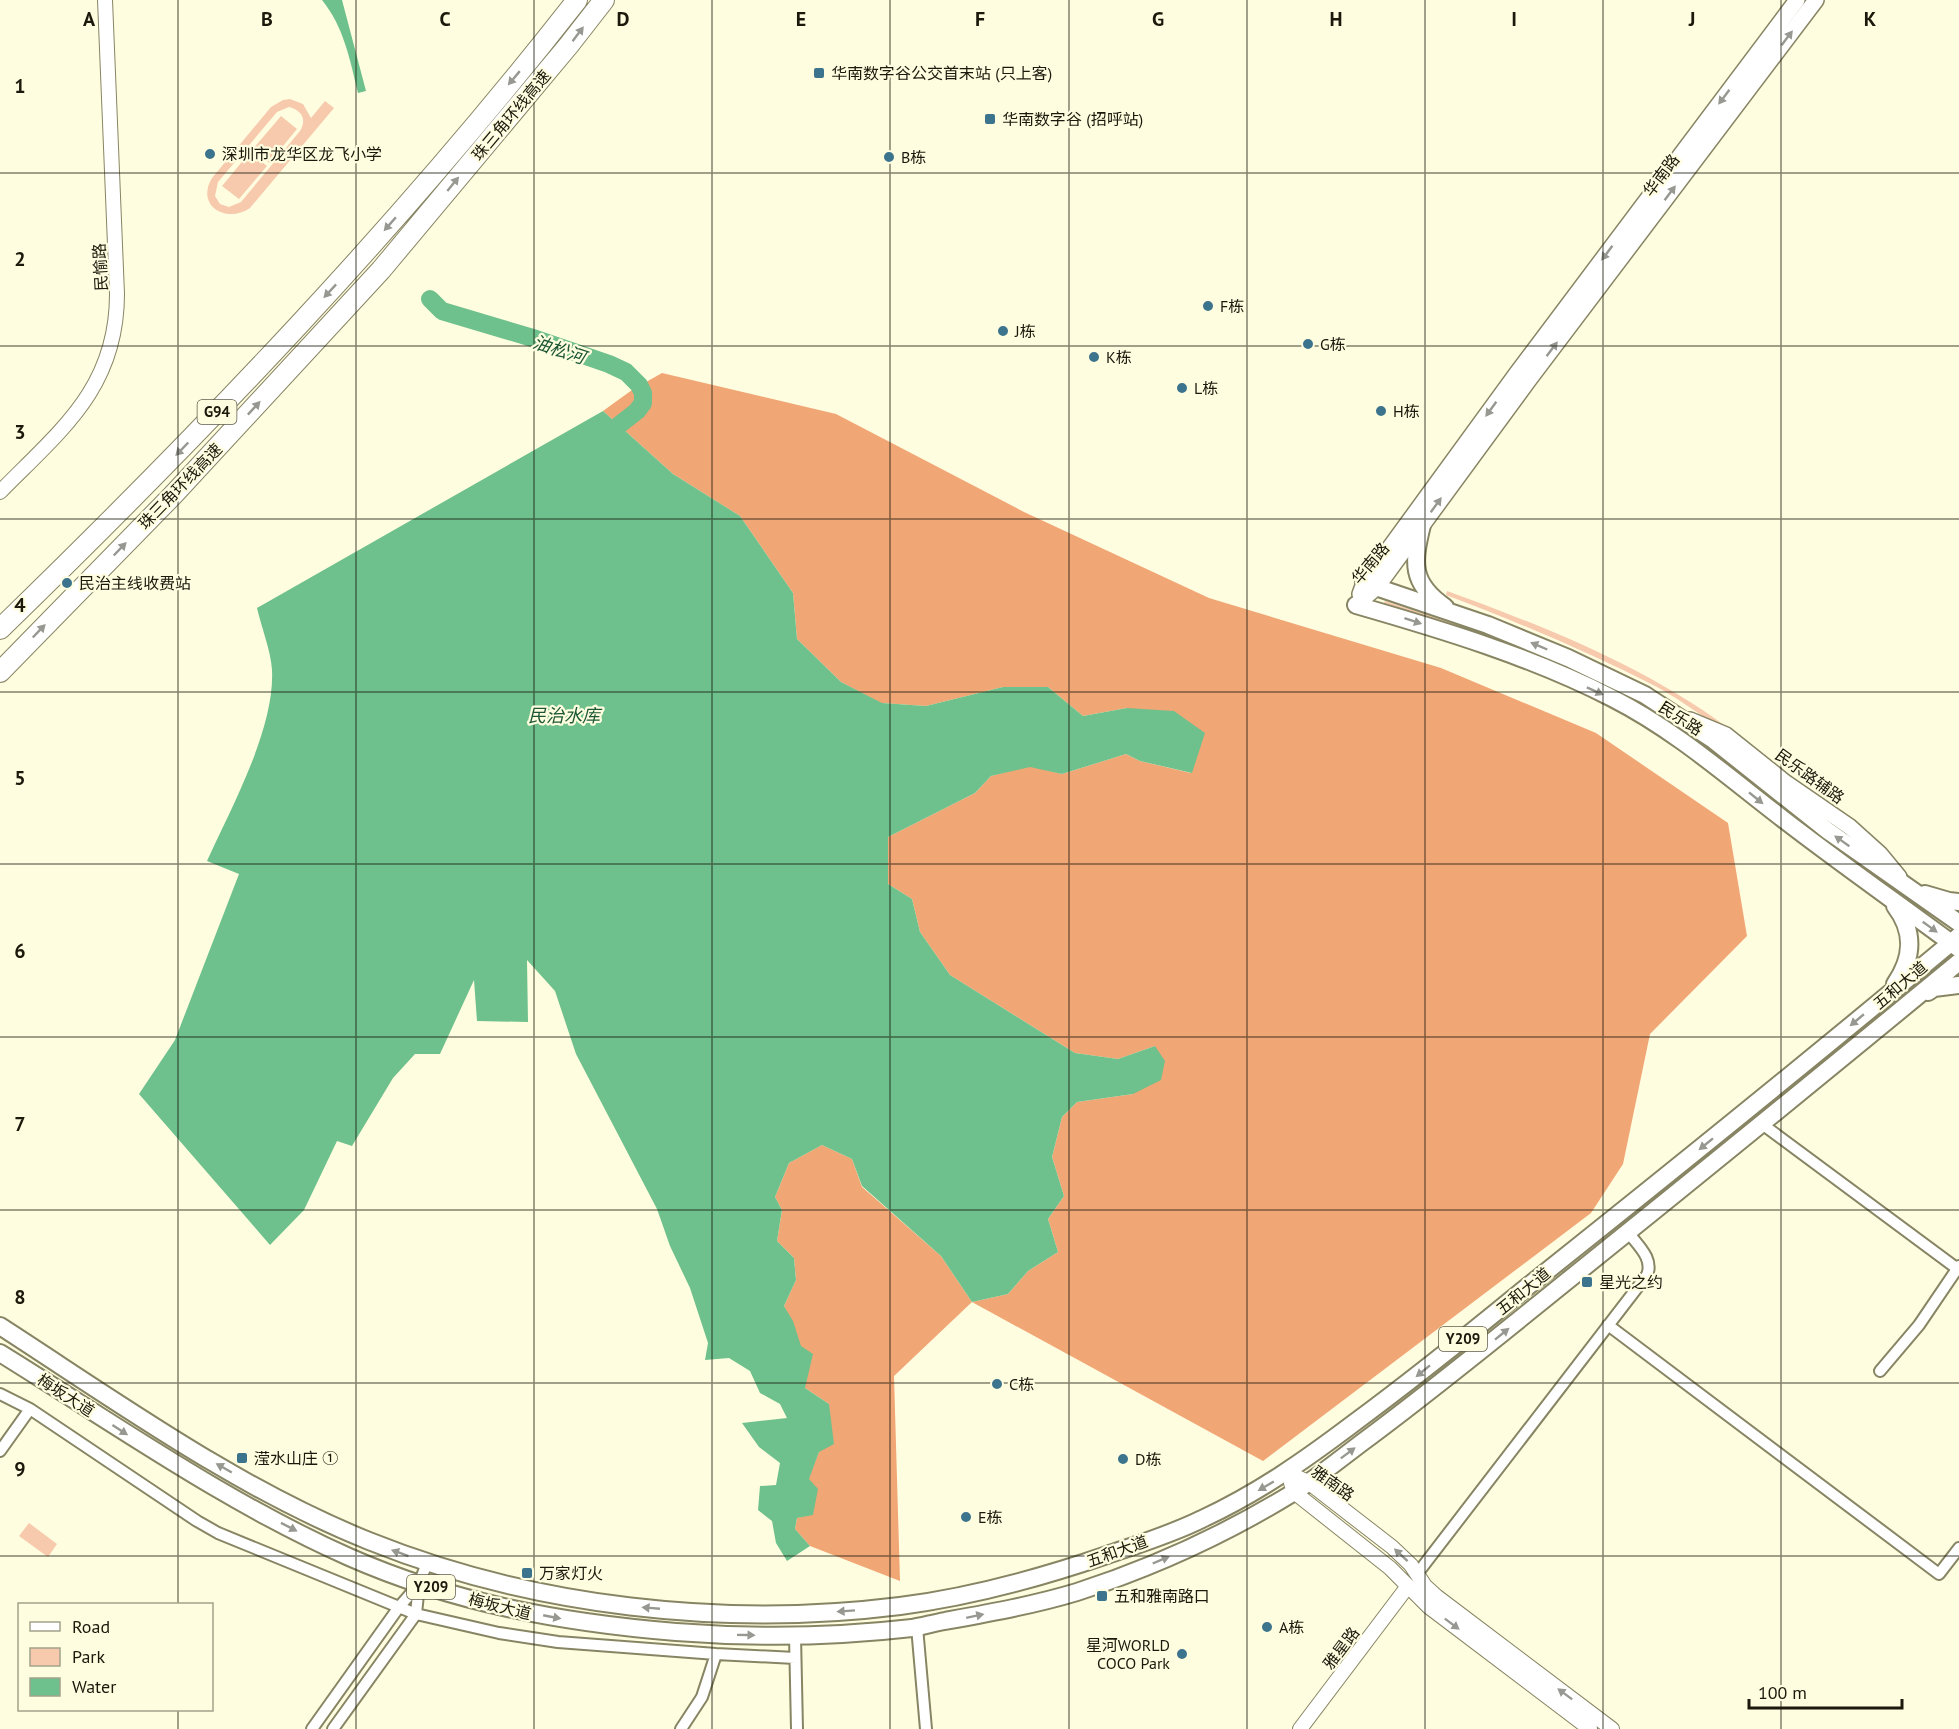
<svg xmlns="http://www.w3.org/2000/svg" width="1959" height="1729" font-family="'PT Sans','Noto Sans SC',sans-serif">
<rect width="100%" height="100%" fill="#fffddf"/>
<path fill="#f7caad" fill-rule="evenodd" d="M290,99L303,104L311,118L325,101L334,108L250,208C227,224 195,206 212,178L271,107L283,100ZM289,107C302,110 307,120 300,131L241,202L229,207L220,204L215,196L218,182L277,112Z
M281,116L297,129L269,163L253,149Z
M250,152L267,166L239,199L222,186Z
M1447,591C1549,628 1654,670 1740,737C1710,724 1685,702 1657,687C1588,652 1518,622 1446,595Z
M1385,601C1494,637 1608,673 1701,742L1699,744L1667,721L1455,627L1384,603Z
M29,1523L57,1544L48,1557L19,1536Z"/>
<path fill="#f1a675" d="M662,373L836,414L1024,512L1209,598L1441,668L1596,733L1728,823L1747,936L1650,1034L1623,1164L1591,1213L1263,1461L972,1302L894,1376L900,1581L810,1546L795,1529L797,1518L813,1514L808,1479L819,1452L829,1404L805,1388C802,1358 799,1332 784,1306L796,1280L794,1258L777,1241L782,1210L775,1197L789,1163L822,1145L852,1159L862,1187L941,1256L972,1302L1008,1294L1028,1271L1058,1252L1048,1219L1064,1196L1052,1157L1062,1117L1077,1102L1133,1094L1155,1046L1118,1059L1075,1053L950,975L920,932L912,899L888,884V837L975,793L991,776L1030,766L1062,774L1126,754L1140,761L1191,773L1127,708L1083,716L1048,687H1003L926,706L881,703L841,682L797,639L793,593L740,516L673,474L603,411L632,390Z"/>
<path fill="#6ec08c" d="M322,0H342L366,91L358,93C350,60 344,27 322,0Z
M603,411L673,474L740,516L793,593L797,639L841,682L882,703L926,706L1003,687H1048L1083,716L1127,708L1174,711L1205,733L1192,773L1140,761L1126,754L1062,774L1030,767L991,776L975,793L888,837V884L912,899L920,932L950,975L1075,1053L1118,1059L1155,1046L1165,1061L1161,1080L1133,1094L1077,1102L1062,1117L1052,1157L1064,1196L1048,1219L1058,1252L1028,1271L1008,1294L972,1302L941,1256L862,1186L852,1159L822,1145L789,1163L775,1197L782,1210L777,1241L794,1258L796,1280L784,1306L793,1321L801,1346L813,1354L805,1388L829,1404L834,1444L819,1452L809,1479L818,1489L813,1515L797,1518L795,1529L810,1546L787,1561L776,1543L772,1521L758,1510L760,1486L776,1485L780,1463L759,1447L742,1423L787,1418L780,1404L760,1393L750,1371L729,1358L705,1360L708,1343L690,1288L670,1246L657,1209L576,1054L555,991L527,960L528,1022L477,1021L474,980L440,1054H415L393,1078L352,1146L337,1141L304,1210L270,1245L139,1094L175,1040L239,874L207,861C231,808 275,729 272,670C271,651 261,626 257,608Z"/>
<g fill="none" stroke-linecap="round" stroke-linejoin="round">
<path stroke="#6ec08c" stroke-width="18" d="M430,299L442,311L536,339L609,364L626,372L639,385L643,393V403L637,411L619,425"/>
<g stroke="#878563" stroke-width="14">
<path id="minor" d="M1762,1124L1959,1270
M1608,1325L1939,1574L1959,1548
M1880,1371L1919,1325L1959,1266
M0,1394L30,1409L197,1521L218,1533L416,1614L499,1633L558,1642L716,1654L795,1658
M0,1451L30,1409
M1417,1574L1647,1275C1654,1258 1637,1245 1628,1232
M917,1627L926,1729
M795,1636L797,1729
M312,1729L399,1607L419,1584L427,1563
M333,1729L416,1614L419,1584
M681,1729L702,1697L716,1654"/>
</g>
<g stroke="#878563" stroke-width="16">
<path id="tertiary" d="M0,492C61,430 117,388 117,294L105,0
M1288,1473L1308,1482L1392,1547L1411,1565L1425,1586L1436,1596L1612,1729
M1291,1483L1294,1492L1390,1568L1429,1607L1590,1729
M1300,1729L1408,1586"/>
</g>
<g stroke="#878563" stroke-width="18">
<path id="secondary" d="M1360,594L1364,583L1517,373L1797,0
M1356,605L1377,587L1528,381L1816,0
M1690,720L1726,735L1786,783L1850,827L1880,854L1899,877"/>
</g>
<g stroke="#878563" stroke-width="20">
<path id="primary" d="M1422,525C1413,562 1410,583 1445,607
M1364,583L1488,625L1568,658L1645,695L1712,739L1828,831L1959,923
M1356,605C1443,630 1532,657 1612,698C1675,730 1727,776 1783,819C1840,863 1900,905 1958,948
M1925,894L1949,901L1959,902
M1895,906C1915,932 1913,958 1895,984
M1928,992L1934,988L1959,985
M0,1326C119,1403 237,1488 369,1541C533,1607 725,1628 900,1606C970,1597 1040,1578 1107,1555C1139,1544 1172,1534 1202,1519C1258,1493 1305,1460 1354,1423C1411,1381 1467,1336 1522,1291C1669,1174 1815,1056 1959,936
M0,1353C115,1424 225,1502 349,1557C453,1603 564,1623 676,1632C754,1638 834,1637 912,1628C923,1626 934,1623 945,1621C989,1613 1034,1605 1077,1592C1151,1568 1224,1535 1291,1494C1316,1479 1340,1459 1364,1441C1433,1390 1500,1335 1567,1281C1698,1176 1829,1069 1959,962"/>
</g>
<g stroke="#878563" stroke-width="22">
<path id="motorway" d="M0,629C204,431 402,224 577,0
M0,672L174,494L381,270L569,45L604,0"/>
</g>
<use href="#minor" stroke="#fff" stroke-width="10"/>
<use href="#tertiary" stroke="#fff" stroke-width="14"/>
<use href="#secondary" stroke="#fff" stroke-width="15"/>
<use href="#primary" stroke="#fff" stroke-width="16"/>
<use href="#motorway" stroke="#fff" stroke-width="20"/>
</g>
<defs><path id="oneway-solid" d="M-6-.8H1V-3.2L6.5 0L1 3.2V.8H-6Z" transform="scale(1.5)"/></defs>
<g fill="#989892">
<use href="#oneway-solid" transform="translate(578 34) rotate(-53)"/>
<use href="#oneway-solid" transform="translate(1787 38) rotate(-53)"/>
<use href="#oneway-solid" transform="translate(514 78) rotate(130)"/>
<use href="#oneway-solid" transform="translate(1724 97) rotate(127)"/>
<use href="#oneway-solid" transform="translate(453 184) rotate(-51)"/>
<use href="#oneway-solid" transform="translate(1670 193) rotate(-53)"/>
<use href="#oneway-solid" transform="translate(390 224) rotate(131)"/>
<use href="#oneway-solid" transform="translate(1607 253) rotate(127)"/>
<use href="#oneway-solid" transform="translate(330 291) rotate(133)"/>
<use href="#oneway-solid" transform="translate(1552 349) rotate(-53)"/>
<use href="#oneway-solid" transform="translate(254 408) rotate(-47)"/>
<use href="#oneway-solid" transform="translate(1491 409) rotate(126)"/>
<use href="#oneway-solid" transform="translate(182 449) rotate(134)"/>
<use href="#oneway-solid" transform="translate(1436 505) rotate(-54)"/>
<use href="#oneway-solid" transform="translate(120 549) rotate(-46)"/>
<use href="#oneway-solid" transform="translate(1413 621) rotate(18)"/>
<use href="#oneway-solid" transform="translate(39 631) rotate(-46)"/>
<use href="#oneway-solid" transform="translate(1539 646) rotate(-157)"/>
<use href="#oneway-solid" transform="translate(1595 691) rotate(24)"/>
<use href="#oneway-solid" transform="translate(1756 798) rotate(39)"/>
<use href="#oneway-solid" transform="translate(1842 841) rotate(-145)"/>
<use href="#oneway-solid" transform="translate(1930 927) rotate(36)"/>
<use href="#oneway-solid" transform="translate(1857 1020) rotate(140)"/>
<use href="#oneway-solid" transform="translate(1706 1144) rotate(141)"/>
<use href="#oneway-solid" transform="translate(1502 1334) rotate(-39)"/>
<use href="#oneway-solid" transform="translate(1423 1371) rotate(141)"/>
<use href="#oneway-solid" transform="translate(120 1430) rotate(33)"/>
<use href="#oneway-solid" transform="translate(1348 1453) rotate(-37)"/>
<use href="#oneway-solid" transform="translate(224 1468) rotate(-150)"/>
<use href="#oneway-solid" transform="translate(1266 1486) rotate(150)"/>
<use href="#oneway-solid" transform="translate(289 1527) rotate(27)"/>
<use href="#oneway-solid" transform="translate(400 1553) rotate(-160)"/>
<use href="#oneway-solid" transform="translate(1401 1555) rotate(-137)"/>
<use href="#oneway-solid" transform="translate(1161 1560) rotate(-23)"/>
<use href="#oneway-solid" transform="translate(651 1608) rotate(-175)"/>
<use href="#oneway-solid" transform="translate(846 1611) rotate(176)"/>
<use href="#oneway-solid" transform="translate(975 1616) rotate(-12)"/>
<use href="#oneway-solid" transform="translate(552 1617) rotate(11)"/>
<use href="#oneway-solid" transform="translate(1452 1624) rotate(37)"/>
<use href="#oneway-solid" transform="translate(746 1635) rotate(1)"/>
<use href="#oneway-solid" transform="translate(1565 1694) rotate(-143)"/>
</g>
<path fill="none" stroke="#1a190c" stroke-width="1.5" stroke-opacity="0.55" d="M178,0V1604M356,0V1729M534,0V1729M712,0V1729M890,0V1729M1069,0V1729M1247,0V1729M1425,0V1729M1603,0V1729M1781,0V1729M0,173H1959M0,346H1959M0,519H1959M0,692H1959M0,864H1959M0,1037H1959M0,1210H1959M0,1383H1959M0,1556H1959M178,1710V1729"/>
<g fill="#3c748e" stroke="#fffddf" stroke-width="2">
<rect x="813" y="67" width="12" height="12" rx="3"/>
<rect x="984" y="113" width="12" height="12" rx="3"/>
<circle cx="210" cy="154" r="6"/>
<circle cx="889" cy="157" r="6"/>
<circle cx="1208" cy="306" r="6"/>
<circle cx="1003" cy="331" r="6"/>
<circle cx="1308" cy="344" r="6"/>
<circle cx="1094" cy="357" r="6"/>
<circle cx="1182" cy="388" r="6"/>
<circle cx="1381" cy="411" r="6"/>
<circle cx="67" cy="583" r="6"/>
<rect x="1581" y="1276" width="12" height="12" rx="3"/>
<circle cx="997" cy="1384" r="6"/>
<rect x="236" y="1452" width="12" height="12" rx="3"/>
<circle cx="1123" cy="1459" r="6"/>
<circle cx="966" cy="1517" r="6"/>
<rect x="521" y="1567" width="12" height="12" rx="3"/>
<rect x="1096" y="1590" width="12" height="12" rx="3"/>
<circle cx="1267" cy="1627" r="6"/>
<circle cx="1182" cy="1654" r="6"/>
</g>
<g text-anchor="middle" stroke-width="4.5" stroke-linejoin="round" paint-order="stroke">
<g fill="#fffddf" stroke="#5f5d4b" stroke-width="1.5">
<rect x="197.5" y="400" width="39" height="24" rx="4.5"/>
<rect x="1439" y="1327" width="48" height="24" rx="4.5"/>
<rect x="407" y="1575" width="48" height="24" rx="4.5"/>
</g>
<g font-size="15" font-weight="bold" fill="#1a190c">
<text x="217" y="417">G94</text>
<text x="1463" y="1344">Y209</text>
<text x="431" y="1592">Y209</text>
</g>
<g font-size="16" fill="#1a190c" stroke="#fffddf" text-anchor="start">
<text x="831" y="79">华南数字谷公交首末站 (只上客)</text>
<text x="1002" y="125">华南数字谷 (招呼站)</text>
<text x="222" y="160">深圳市龙华区龙飞小学</text>
<text x="901" y="163">B栋</text>
<text x="1220" y="312">F栋</text>
<text x="1015" y="337">J栋</text>
<text x="1320" y="350">G栋</text>
<text x="1106" y="363">K栋</text>
<text x="1194" y="394">L栋</text>
<text x="1393" y="417">H栋</text>
<text x="79" y="589">民治主线收费站</text>
<text x="1599" y="1288">星光之约</text>
<text x="1009" y="1390">C栋</text>
<text x="254" y="1464">滢水山庄 ①</text>
<text x="1135" y="1465">D栋</text>
<text x="978" y="1523">E栋</text>
<text x="539" y="1579">万家灯火</text>
<text x="1114" y="1602">五和雅南路口</text>
<text x="1279" y="1633">A栋</text>
<text x="1170" y="1651" text-anchor="end">星河WORLD<tspan x="1170" dy="18">COCO Park</tspan></text>
</g>
<g font-size="16" fill="#1a190c" stroke="#fffddf">
<text transform="translate(511 115) rotate(-50)" y="6">珠三角环线高速</text>
<text transform="translate(1661 175) rotate(-53)" y="6">华南路</text>
<text transform="translate(100 267) rotate(-93)" y="6">民愉路</text>
<text transform="translate(180 486) rotate(-46)" y="6">珠三角环线高速</text>
<text transform="translate(1370 563) rotate(-50)" y="6">华南路</text>
<text transform="translate(1681 718) rotate(33)" y="6">民乐路</text>
<text transform="translate(1810 776) rotate(36)" y="6">民乐路辅路</text>
<text transform="translate(1900 985) rotate(-40)" y="6">五和大道</text>
<text transform="translate(1523 1291) rotate(-39)" y="6">五和大道</text>
<text transform="translate(66 1395) rotate(33)" y="6">梅坂大道</text>
<text transform="translate(1333 1483) rotate(35)" y="6">雅南路</text>
<text transform="translate(1117 1551) rotate(-20)" y="6">五和大道</text>
<text transform="translate(500 1606) rotate(14)" y="6">梅坂大道</text>
<text transform="translate(1341 1648) rotate(-53)" y="6">雅星路</text>
</g>
<g font-size="18" font-style="italic" fill="#1b5735" stroke="#fffddf">
<text transform="translate(559 350) rotate(18)" y="6">油松河</text>
<text x="564" y="722">民治水库</text>
</g>
</g>
<g font-size="20" text-anchor="middle" font-weight="bold" fill="#1a190c" stroke="#fffddf" stroke-width="4.5" stroke-linejoin="round" paint-order="stroke">
<text x="89" y="26">A</text>
<text x="267" y="26">B</text>
<text x="445" y="26">C</text>
<text x="623" y="26">D</text>
<text x="801" y="26">E</text>
<text x="980" y="26">F</text>
<text x="1158" y="26">G</text>
<text x="1336" y="26">H</text>
<text x="1514" y="26">I</text>
<text x="1692" y="26">J</text>
<text x="1870" y="26">K</text>
<text x="20" y="93">1</text>
<text x="20" y="266">2</text>
<text x="20" y="439">3</text>
<text x="20" y="612">4</text>
<text x="20" y="785">5</text>
<text x="20" y="958">6</text>
<text x="20" y="1131">7</text>
<text x="20" y="1304">8</text>
<text x="20" y="1476">9</text>
</g>
<rect x="18" y="1603" width="195" height="108" fill="#fffddf" stroke="#a3a28b" stroke-width="1.5"/>
<rect x="30" y="1622" width="30" height="9" fill="#ffffff" stroke="#a3a28b" stroke-width="1.5"/>
<text x="72" y="1633" font-size="18" fill="#1a190c">Road</text>
<rect x="30" y="1648" width="30" height="18" fill="#f7caad" stroke="#a3a28b" stroke-width="1.5"/>
<text x="72" y="1663" font-size="18" fill="#1a190c">Park</text>
<rect x="30" y="1678" width="30" height="18" fill="#6ec08c" stroke="#a3a28b" stroke-width="1.5"/>
<text x="72" y="1693" font-size="18" fill="#1a190c">Water</text>
<path d="M1749 1699v9h153v-9" fill="none" stroke="#1a190c" stroke-width="3"/>
<text x="1758" y="1699" font-size="18" fill="#1a190c" stroke="#fffddf" stroke-width="4.5" paint-order="stroke">100 m</text>
</svg>
